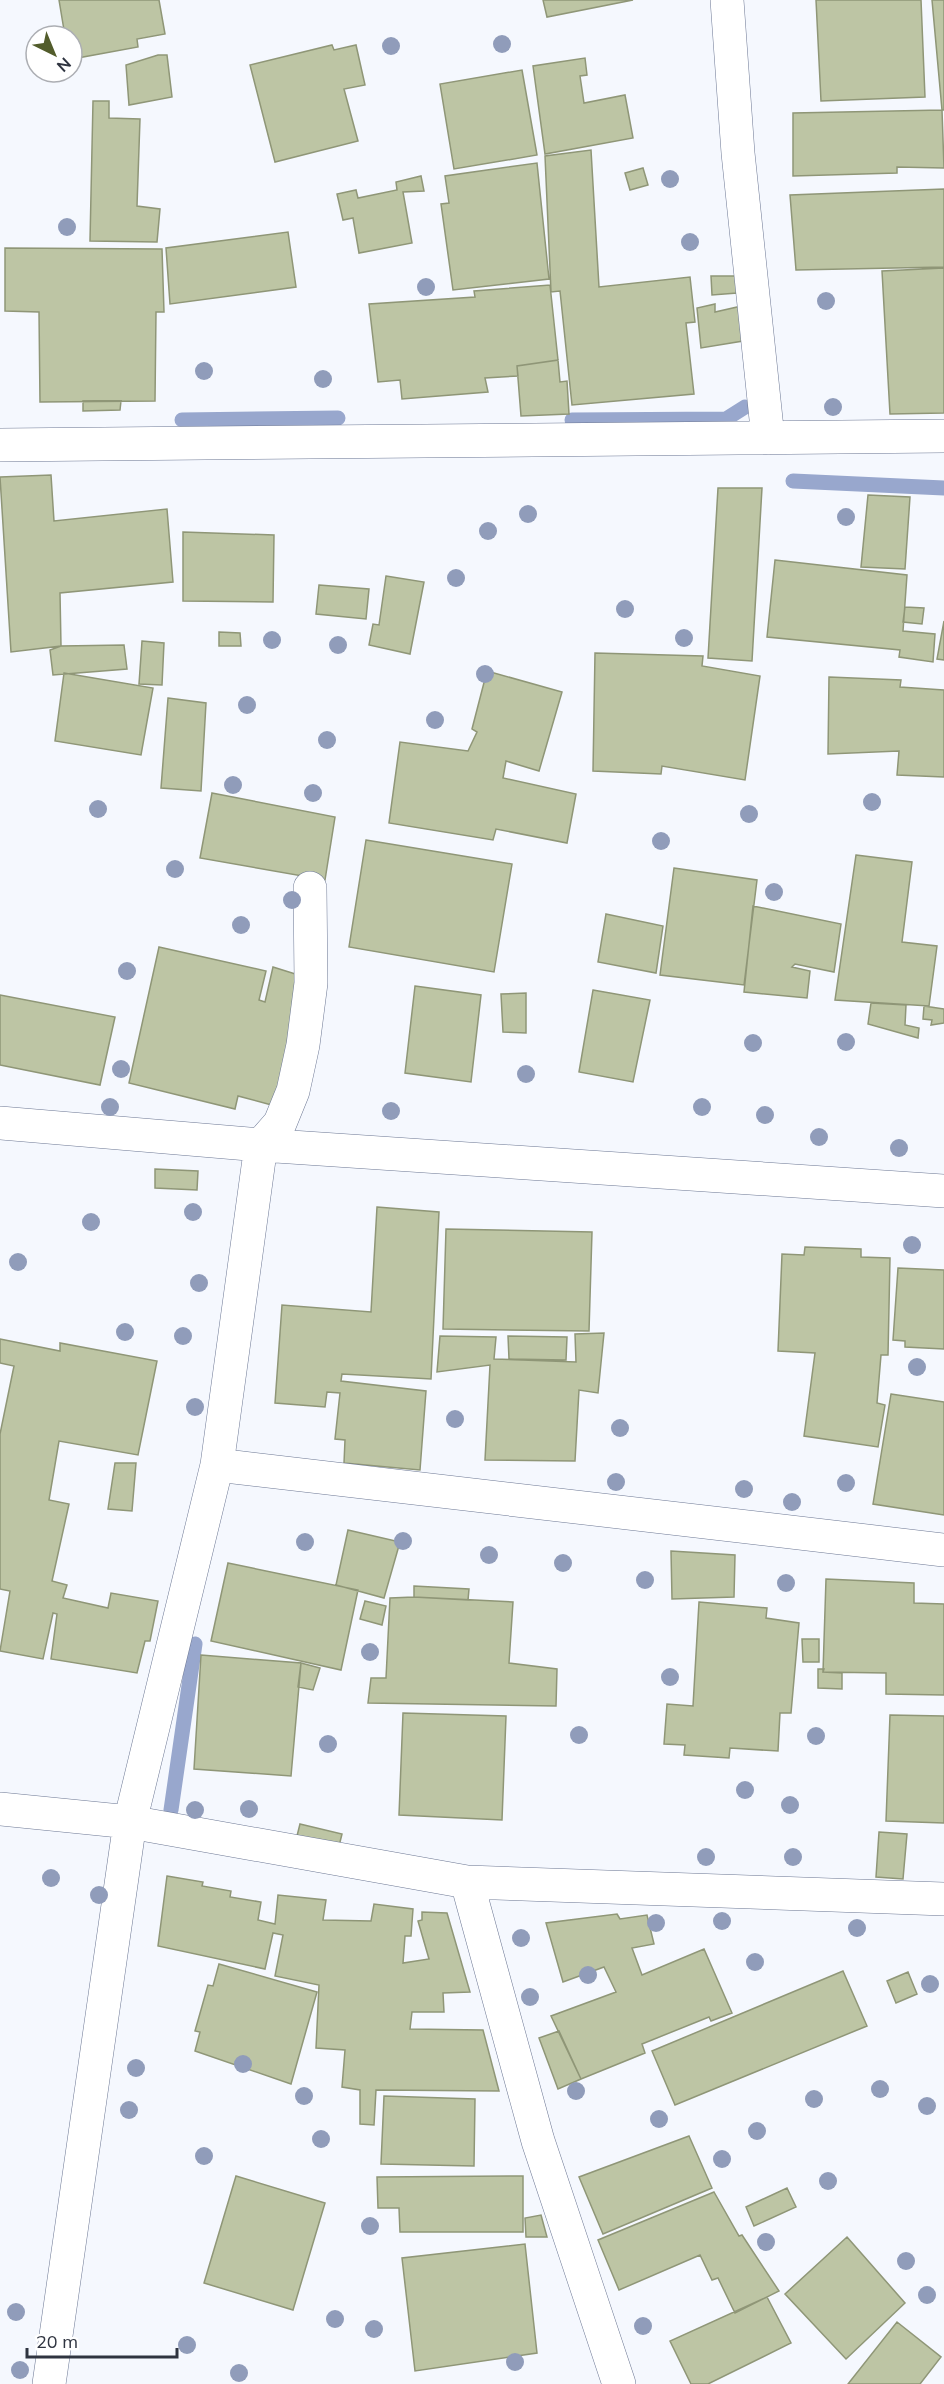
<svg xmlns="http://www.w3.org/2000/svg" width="944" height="2384" font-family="Mulish,sans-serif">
<rect width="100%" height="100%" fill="#f5f8fe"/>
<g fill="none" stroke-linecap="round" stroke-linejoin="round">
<path stroke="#98a7cd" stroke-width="15" d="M182,420L338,418
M572,420L726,419L745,407
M793,481L944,488
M171,1810L195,1644"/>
</g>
<path fill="#bdc5a4" stroke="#8f9677" stroke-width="1.5" d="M59,0H159L165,34L137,39L138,47L72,59V36H65Z
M543,0H633L547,17Z
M816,0H921L925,97L821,101Z
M932,0H944V110H942Z
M332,45L334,50L356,45L365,85L344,89L358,141L275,162L250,65Z
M158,55H167L172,97L129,105L126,65Z
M585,58L587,75L580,76L584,103L625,95L633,138L545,154L533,66Z
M522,70L537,155L454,169L440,84Z
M93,101H109V118L140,119L137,206L160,209L157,242L90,241Z
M942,110L944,168L897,167V173L793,176V113Z
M591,150L599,287L690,277L695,322L686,323L694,394L572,405L560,291L551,292L545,156Z
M537,163L549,279L453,290L441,204L449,203L445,176Z
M643,168L648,185L630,190L625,173Z
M421,176L424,191L403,192L412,243L359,253L353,218L343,220L337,194L356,190L358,198L397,190L396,182Z
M944,189V267L796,270L790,195Z
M288,232L296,287L170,304L166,248Z
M5,248L162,249L164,312H156L155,401L40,402L39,312L5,311Z
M944,268V413L890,414L882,271Z
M711,276H738L737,293L712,295Z
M550,285L558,360L517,366L518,376L485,378L488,392L402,399L400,380L378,382L369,304L475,297L474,291Z
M715,304V312L746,305L749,340L701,348L697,308Z
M558,360L560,382L567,381L569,414L521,416L517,366Z
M83,401H121L120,410L83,411Z
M51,475L54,521L167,509L173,582L60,593L61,646L11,652L0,477Z
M718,488H762L752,661L708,658Z
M868,495L910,497L905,569L861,567Z
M183,532L274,535L273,602L183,601Z
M775,560L907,575L903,631L935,634L933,662L899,657L900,650L767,637Z
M386,576L424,582L410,654L369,645L373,624L379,625Z
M319,585L369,589L366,619L316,614Z
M905,607L924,608L922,624L903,622Z
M944,621V660L937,659Z
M219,632L240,633L241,646H219Z
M142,641L164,643L162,685L139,684Z
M124,645L127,669L53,675L50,650L61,646Z
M595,653L703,656L702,666L760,676L745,780L662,766L661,774L593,771Z
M487,671L562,692L539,771L506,761L503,778L576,794L567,843L496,829L493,840L389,823L400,742L468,751L477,732L472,729Z
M64,673L153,688L141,755L55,741Z
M829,677L901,680L900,687L944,690V777L897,775L899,751L828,754Z
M168,698L206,703L201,791L161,788Z
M212,793L335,817L325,880L200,858Z
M366,840L512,864L494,972L349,947Z
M856,855L912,862L902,942L937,946L929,1006L835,1000Z
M674,868L757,880L744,985L660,975Z
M753,906L841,924L834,972L795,964L792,967L810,971L807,998L744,992Z
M606,914L663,926L656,973L598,962Z
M159,947L266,971L259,1000L265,1002L273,967L305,977L279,1107L238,1096L235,1109L129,1083Z
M415,986L481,995L471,1082L405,1073Z
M593,990L650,1000L633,1082L579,1072Z
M526,993V1033L503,1032L501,994Z
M0,995L115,1017L100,1085L0,1065Z
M871,1003L906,1005L905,1025L919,1028L918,1038L868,1024Z
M924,1006L944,1009V1023L931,1025L932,1020L923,1019Z
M155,1169L198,1171L197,1190L155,1188Z
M377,1207L439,1212L431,1379L342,1374L341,1381L426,1391L420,1470L344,1463L345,1440L335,1439L340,1393L327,1392L325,1407L275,1403L282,1305L371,1312Z
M446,1229L592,1232L589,1331L443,1329Z
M805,1247L861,1249V1257L890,1258L888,1355H881L877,1403L885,1405L878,1447L804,1436L815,1353L778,1351L782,1254L804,1255Z
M898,1268L944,1270V1349L905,1347V1341L893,1340Z
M604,1333L598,1393L579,1390L575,1461L485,1460L490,1365L437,1372L440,1336L496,1337L494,1359L576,1362L575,1334Z
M508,1336L567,1337L566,1360L509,1359Z
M0,1339L60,1351V1343L157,1361L138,1455L59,1441L49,1500L69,1504L52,1581L67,1585L63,1598L108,1608L111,1593L158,1601L150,1641H145L137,1673L51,1659L57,1614L53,1613L43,1659L0,1651L10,1591L0,1589V1434L14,1366L0,1363Z
M891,1394L944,1402V1515L873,1504Z
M115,1463H136L132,1511L108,1509Z
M348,1530L400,1542L384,1598L336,1585Z
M671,1551L735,1555L734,1597L672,1599Z
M228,1563L358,1590L341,1670L211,1641Z
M826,1579L914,1583V1603L944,1604V1695L886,1694V1673L823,1672Z
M414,1586L469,1589L468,1600L414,1597Z
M414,1597L513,1602L509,1663L557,1669L556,1706L368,1703L371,1678H386L390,1598Z
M365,1601L386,1606L382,1625L360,1619Z
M699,1602L767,1608L766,1618L799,1623L791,1713H780L778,1751L730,1748L729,1758L684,1755L685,1745L664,1744L667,1704L693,1706Z
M802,1639H819V1662H803Z
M201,1655L301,1663L291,1776L194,1769Z
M301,1663L320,1668L313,1690L298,1687Z
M818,1669H824L823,1672L842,1673V1689L818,1688Z
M403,1713L506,1716L502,1820L399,1815Z
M890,1715L944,1716V1823L886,1821Z
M300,1824L342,1834L337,1854L295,1844Z
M879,1832L907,1834L903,1879L876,1877Z
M167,1876L203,1882L202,1886L231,1891L230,1897L261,1902L258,1920L275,1924L278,1895L326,1900L323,1920L371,1921L374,1904L413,1909L411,1936H405L403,1963L429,1959L418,1921L422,1920V1912L447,1913L470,1992L443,1993L444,2012H412L410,2029L483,2030L499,2091L376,2090L374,2125L360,2124V2090L342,2087L345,2050L316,2048L319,1985L275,1976L283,1935L273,1933L265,1969L158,1946Z
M617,1914L620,1919L647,1915L654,1944L632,1948L642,1975L704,1949L732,2013L711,2021L709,2017L642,2044L645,2053L581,2079L551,2016L616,1992L604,1967L563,1982L546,1923Z
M219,1964L317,1992L291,2084L195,2051L200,2032L195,2031L208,1985L213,1986Z
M843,1971L867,2026L675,2105L652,2051Z
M908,1972L917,1994L896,2003L887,1981Z
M559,2031L581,2079L558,2089L539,2038Z
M384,2096L475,2099L474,2166L381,2164Z
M689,2136L712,2188L603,2234L579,2177Z
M236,2176L325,2203L293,2310L204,2283Z
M523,2176V2232H400L399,2208H378L377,2177Z
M787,2188L796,2207L754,2226L746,2207Z
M714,2192L739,2236L742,2235L779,2291L735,2313L718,2278L712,2280L700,2255L619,2290L598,2240Z
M541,2215L547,2237H526L525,2218Z
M847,2237L905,2303L846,2359L785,2294Z
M525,2244L537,2353L415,2371L402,2258Z
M767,2297L791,2343L708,2384H691L670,2341Z
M897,2322L941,2357L920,2384H848Z"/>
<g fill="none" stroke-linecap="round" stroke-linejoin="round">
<g stroke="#6d7894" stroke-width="34">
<path id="street" d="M727,0L738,153L768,438
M0,445L944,436
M0,1123L261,1145L944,1191
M217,1465L944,1550
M0,1809L130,1822L467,1882L944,1899
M467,1882L538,2141L619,2384
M49,2384L130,1822L217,1465L261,1145L280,1123L293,1091L303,1045L311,983L310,888"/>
</g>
<use href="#street" stroke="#fff" stroke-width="33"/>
</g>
<g fill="#909cba">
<circle cx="502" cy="44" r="9"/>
<circle cx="391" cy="46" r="9"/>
<circle cx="670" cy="179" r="9"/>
<circle cx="67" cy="227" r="9"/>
<circle cx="690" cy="242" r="9"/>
<circle cx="426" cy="287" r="9"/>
<circle cx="826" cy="301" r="9"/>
<circle cx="204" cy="371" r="9"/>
<circle cx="323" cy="379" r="9"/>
<circle cx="833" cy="407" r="9"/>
<circle cx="528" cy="514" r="9"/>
<circle cx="846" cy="517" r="9"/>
<circle cx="488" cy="531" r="9"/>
<circle cx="456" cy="578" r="9"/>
<circle cx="625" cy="609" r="9"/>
<circle cx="684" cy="638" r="9"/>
<circle cx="272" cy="640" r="9"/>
<circle cx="338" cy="645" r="9"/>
<circle cx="485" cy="674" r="9"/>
<circle cx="247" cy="705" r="9"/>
<circle cx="435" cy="720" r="9"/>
<circle cx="327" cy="740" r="9"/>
<circle cx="233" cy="785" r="9"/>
<circle cx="313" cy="793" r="9"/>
<circle cx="872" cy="802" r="9"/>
<circle cx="98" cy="809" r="9"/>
<circle cx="749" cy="814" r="9"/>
<circle cx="661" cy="841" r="9"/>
<circle cx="175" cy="869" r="9"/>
<circle cx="774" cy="892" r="9"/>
<circle cx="292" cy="900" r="9"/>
<circle cx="241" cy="925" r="9"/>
<circle cx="127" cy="971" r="9"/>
<circle cx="846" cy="1042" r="9"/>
<circle cx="753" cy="1043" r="9"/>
<circle cx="121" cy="1069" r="9"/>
<circle cx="526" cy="1074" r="9"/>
<circle cx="110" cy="1107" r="9"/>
<circle cx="702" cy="1107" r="9"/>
<circle cx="391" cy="1111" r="9"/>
<circle cx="765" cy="1115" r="9"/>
<circle cx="819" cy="1137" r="9"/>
<circle cx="899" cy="1148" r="9"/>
<circle cx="193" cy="1212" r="9"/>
<circle cx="91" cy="1222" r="9"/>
<circle cx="912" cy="1245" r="9"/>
<circle cx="18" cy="1262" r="9"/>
<circle cx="199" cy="1283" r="9"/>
<circle cx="125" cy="1332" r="9"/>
<circle cx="183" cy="1336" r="9"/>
<circle cx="917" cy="1367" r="9"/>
<circle cx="195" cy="1407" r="9"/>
<circle cx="455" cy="1419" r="9"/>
<circle cx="620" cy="1428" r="9"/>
<circle cx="616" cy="1482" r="9"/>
<circle cx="846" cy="1483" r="9"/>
<circle cx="744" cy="1489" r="9"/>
<circle cx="792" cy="1502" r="9"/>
<circle cx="403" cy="1541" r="9"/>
<circle cx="305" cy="1542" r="9"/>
<circle cx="489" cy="1555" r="9"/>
<circle cx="563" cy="1563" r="9"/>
<circle cx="645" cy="1580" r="9"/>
<circle cx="786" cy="1583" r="9"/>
<circle cx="370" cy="1652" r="9"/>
<circle cx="670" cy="1677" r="9"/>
<circle cx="579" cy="1735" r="9"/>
<circle cx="816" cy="1736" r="9"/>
<circle cx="328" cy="1744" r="9"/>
<circle cx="745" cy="1790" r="9"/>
<circle cx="790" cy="1805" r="9"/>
<circle cx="249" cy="1809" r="9"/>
<circle cx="195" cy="1810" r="9"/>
<circle cx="706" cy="1857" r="9"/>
<circle cx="793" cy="1857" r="9"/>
<circle cx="51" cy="1878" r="9"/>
<circle cx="99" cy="1895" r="9"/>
<circle cx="722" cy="1921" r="9"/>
<circle cx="656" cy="1923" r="9"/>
<circle cx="857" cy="1928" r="9"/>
<circle cx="521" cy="1938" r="9"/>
<circle cx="755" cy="1962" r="9"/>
<circle cx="588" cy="1975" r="9"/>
<circle cx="930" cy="1984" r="9"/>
<circle cx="530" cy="1997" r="9"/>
<circle cx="243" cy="2064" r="9"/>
<circle cx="136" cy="2068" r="9"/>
<circle cx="880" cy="2089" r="9"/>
<circle cx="576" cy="2091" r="9"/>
<circle cx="304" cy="2096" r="9"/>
<circle cx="814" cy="2099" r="9"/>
<circle cx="927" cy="2106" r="9"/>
<circle cx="129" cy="2110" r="9"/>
<circle cx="659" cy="2119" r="9"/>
<circle cx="757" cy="2131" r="9"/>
<circle cx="321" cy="2139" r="9"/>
<circle cx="204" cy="2156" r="9"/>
<circle cx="722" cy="2159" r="9"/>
<circle cx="828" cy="2181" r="9"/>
<circle cx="370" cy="2226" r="9"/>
<circle cx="766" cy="2242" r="9"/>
<circle cx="906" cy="2261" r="9"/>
<circle cx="927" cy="2295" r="9"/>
<circle cx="16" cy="2312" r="9"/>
<circle cx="335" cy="2319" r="9"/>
<circle cx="643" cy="2326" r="9"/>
<circle cx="374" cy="2329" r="9"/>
<circle cx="187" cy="2345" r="9"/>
<circle cx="515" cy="2362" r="9"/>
<circle cx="20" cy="2370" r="9"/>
<circle cx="239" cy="2373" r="9"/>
</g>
<g transform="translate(54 54) rotate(137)"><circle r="28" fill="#ffffff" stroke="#acaeb3" stroke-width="1.5"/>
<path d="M0-4.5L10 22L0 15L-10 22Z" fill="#525c2b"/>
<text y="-9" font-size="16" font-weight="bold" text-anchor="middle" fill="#2f3440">N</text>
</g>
<path d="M27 2348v9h150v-9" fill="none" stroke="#2f3440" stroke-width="3"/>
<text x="36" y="2348" font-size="18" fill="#2f3440" stroke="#ffffff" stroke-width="4.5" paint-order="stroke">20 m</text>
</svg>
